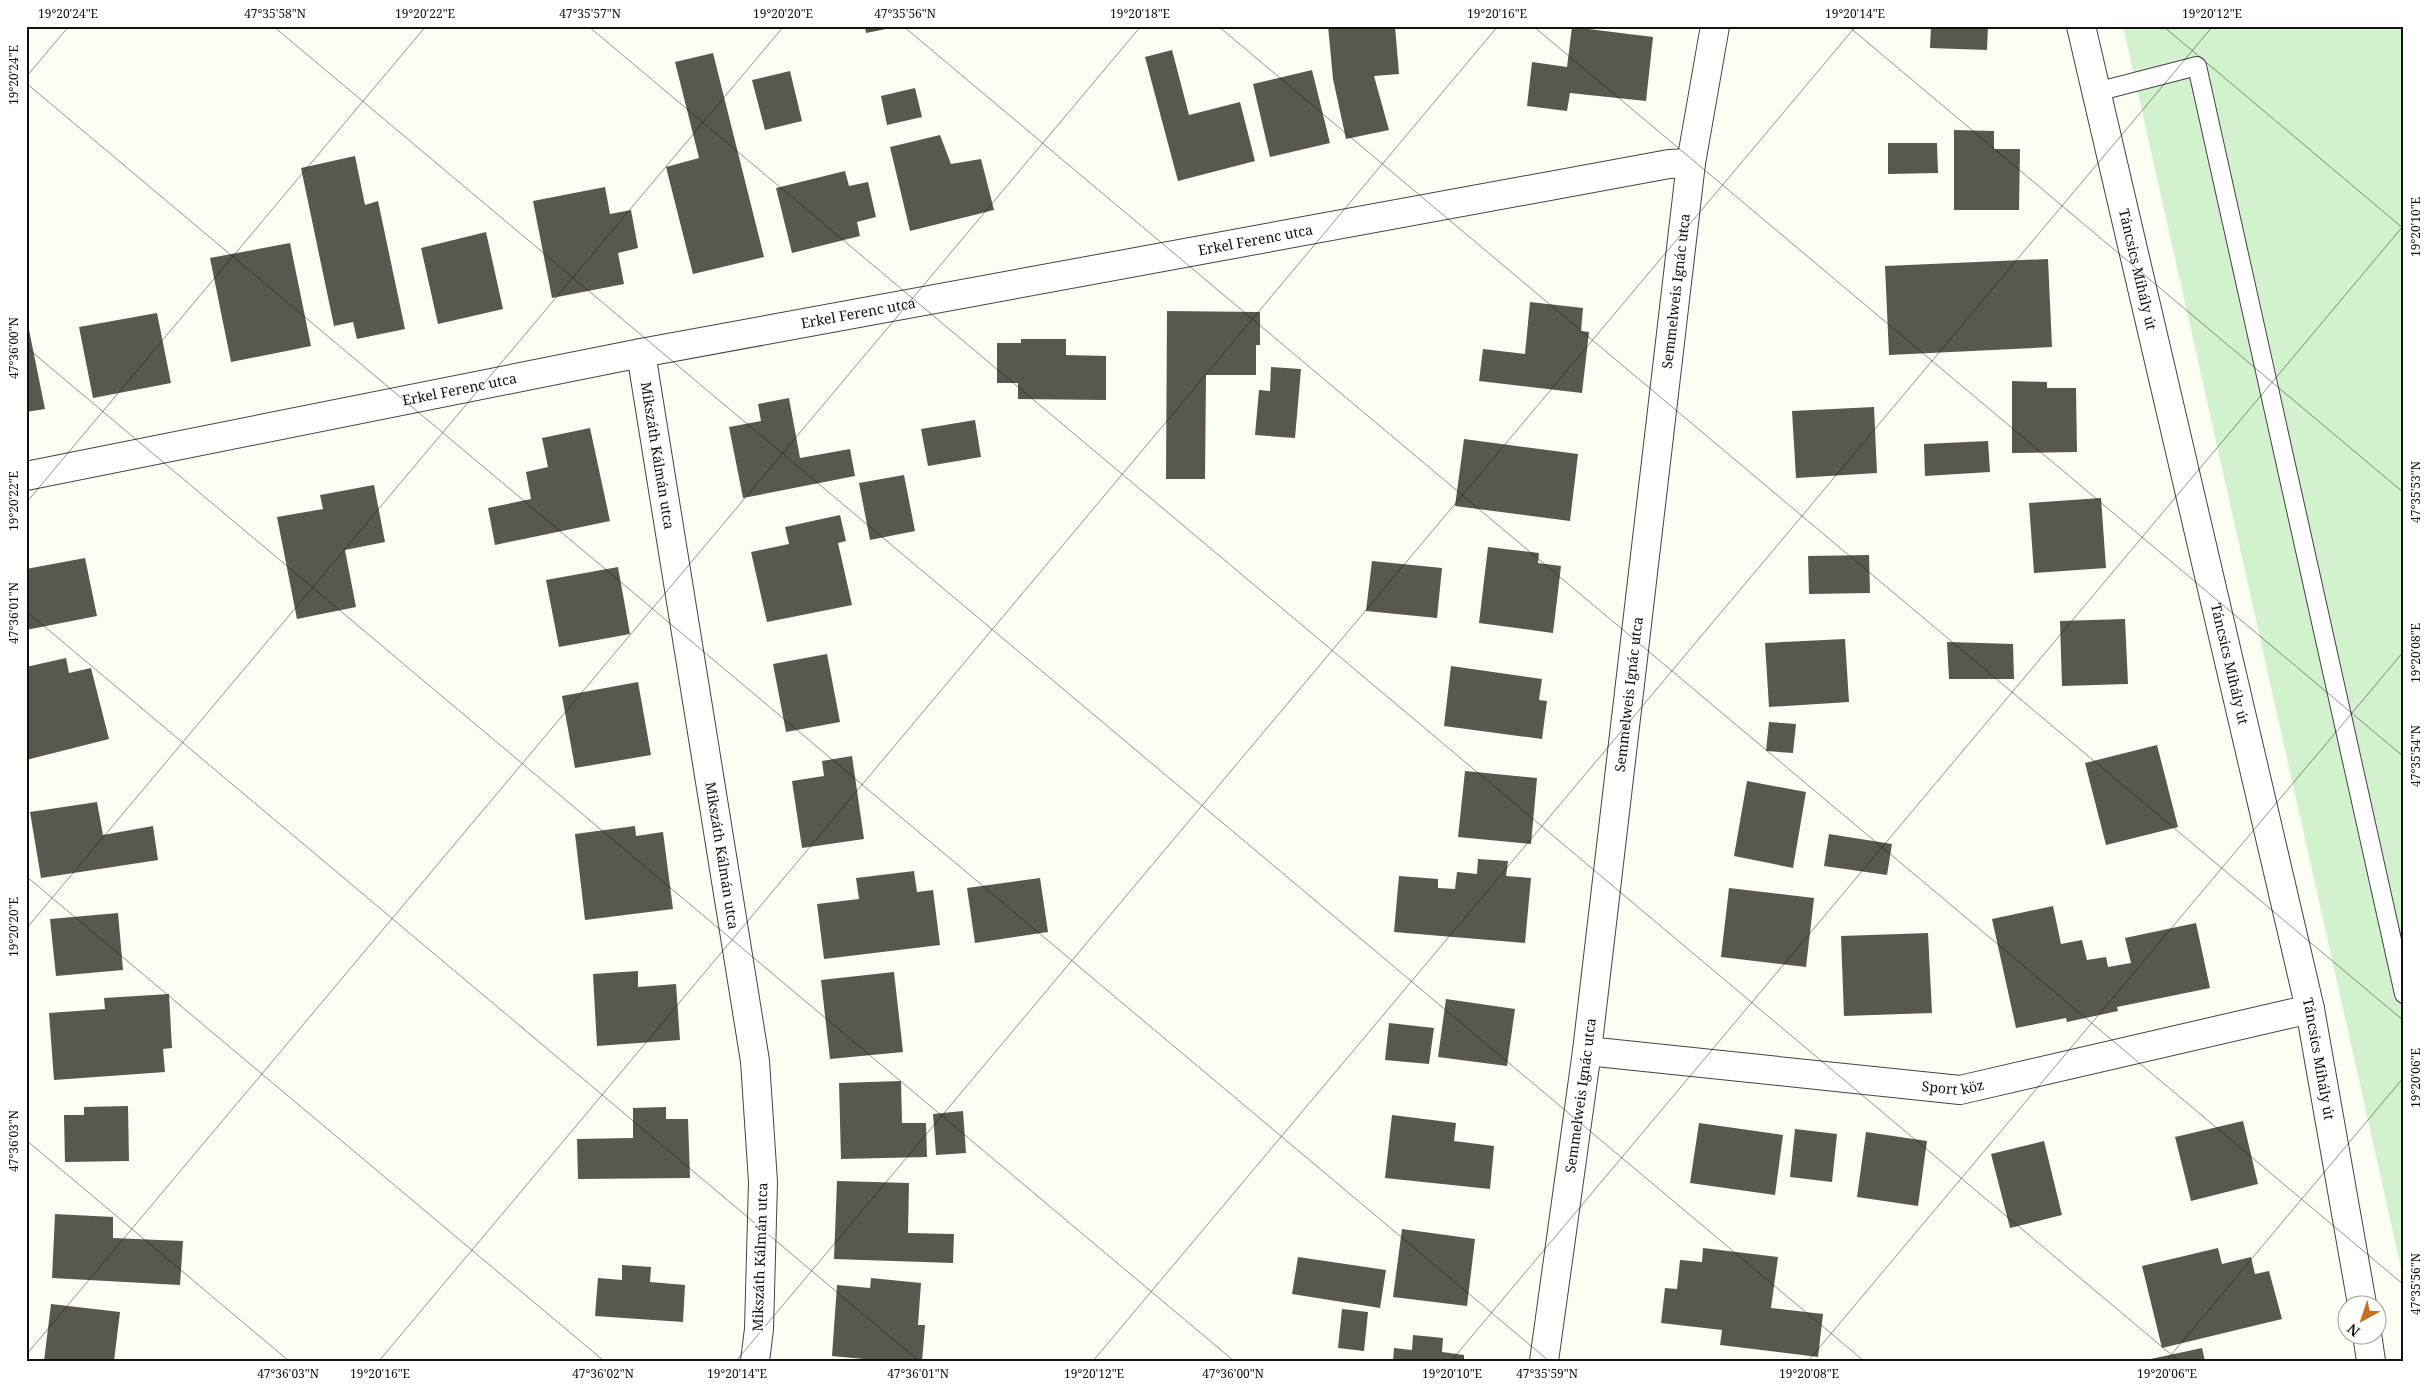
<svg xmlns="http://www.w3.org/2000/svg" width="2430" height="1387" font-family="'Noto Serif',serif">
<rect width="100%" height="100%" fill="#fbfff3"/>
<path fill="#d2f2cd" d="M2123,26H2404V1281Z"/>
<path fill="#59584c" d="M865,26H896V27L866,33Z
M1328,26H1395L1399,74L1374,76L1389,130L1346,139L1333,79Z
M1931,26H1988L1987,50L1930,48Z
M1572,27L1653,37L1646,101L1570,93L1567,111L1527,106L1532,62L1567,67Z
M1172,50L1189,115L1240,102L1255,161L1178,181L1145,57Z
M713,53L764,257L693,274L666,167L699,158L675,62Z
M1312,70L1330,143L1270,157L1253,84Z
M790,71L802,121L765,130L752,80Z
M915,88L922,117L887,125L881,96Z
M1954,130L1994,131V149H2020L2019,210H1954Z
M940,135L951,164L981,159L994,210L910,231L890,147Z
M1888,143H1937L1938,173L1888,174Z
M355,156L365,205L378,201L405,329L357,339L353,322L334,326L301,168Z
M845,171L849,186L868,182L876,217L857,222L860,236L792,253L776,188Z
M605,187L610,214L631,210L638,248L618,253L624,284L552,298L533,201Z
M486,232L503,309L438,324L421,248Z
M290,243L311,346L231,362L210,258Z
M2048,259L2052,347L1889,355L1885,266Z
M1530,302L1583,308L1581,331L1589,332L1582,393L1479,381L1483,349L1525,354Z
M1167,311L1260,312V345H1256V375H1206L1205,479H1166Z
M157,313L171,383L93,398L79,327Z
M26,315L45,409L26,412Z
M1021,339H1066V355L1106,356V400L1018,399V383H997V343H1021Z
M1271,367L1301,369L1295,438L1255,435L1259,390L1270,391Z
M2012,381L2047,382V388H2076L2077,452L2012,453Z
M789,398L800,458L850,449L855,476L743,498L729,427L761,421L758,404Z
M1874,407L1877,473L1796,478L1792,411Z
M975,420L981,457L928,466L921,429Z
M590,428L610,521L495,545L488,508L531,499L526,472L548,467L542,438Z
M1464,439L1578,454L1570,521L1455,506Z
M1988,441L1990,472L1925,476L1924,444Z
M904,475L915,531L870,540L859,483Z
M374,485L385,542L345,550L356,607L297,619L277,517L323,509L320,495Z
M2101,498L2106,568L2034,573L2029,503Z
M840,515L846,541L838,543L852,605L767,622L751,552L789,544L785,527Z
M1488,547L1539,553L1538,563L1561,566L1553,633L1479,623Z
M1869,555L1870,593L1809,594L1808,556Z
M85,558L97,616L26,630V569Z
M1372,561L1442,568L1437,618L1366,611Z
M618,567L630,634L559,647L546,580Z
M2125,619L2128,684L2062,686L2060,621Z
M1845,639L1849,702L1769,707L1765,643Z
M1947,642L2013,644L2014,679H1949Z
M827,654L840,722L786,732L773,664Z
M66,658L69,673L91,668L109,739L26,760V667Z
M1451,666L1542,679L1539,700L1547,701L1542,739L1444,726Z
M638,682L651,755L575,768L562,696Z
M1769,722L1796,724L1793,753L1766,751Z
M2157,745L2178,827L2106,845L2085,763Z
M852,756L864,839L802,848L792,781L824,776L822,761Z
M1465,771L1537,778L1531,844L1458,837Z
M1747,781L1806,792L1793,868L1734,856Z
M97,802L103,835L153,826L158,860L41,878L30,812Z
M635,826L636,836L663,832L673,909L585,920L575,834Z
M1829,834L1892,844L1887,875L1824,866Z
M1478,859L1508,861L1506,876L1531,878L1525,943L1394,932L1399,876L1438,879V888L1455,889L1457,872L1477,874Z
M914,871L917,892L933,890L940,945L824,959L817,904L859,899L856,878Z
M1040,878L1048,932L975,943L967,888Z
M1729,888L1814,898L1806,967L1721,957Z
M2053,906L2061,944L2082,940L2087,960L2106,957L2108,967L2131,963L2125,938L2196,923L2210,988L2117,1007L2118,1011L2067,1022L2066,1018L2016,1028L1992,919Z
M118,913L123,970L56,976L50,919Z
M1928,933L1932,1013L1844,1016L1841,936Z
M638,971V987L676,984L680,1040L597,1046L593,974Z
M894,972L903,1052L830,1059L821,980Z
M169,994L172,1048L163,1049L165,1072L54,1080L49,1013L105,1009L104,998Z
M1446,999L1515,1009L1507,1066L1438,1057Z
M1389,1023L1434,1028L1429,1064L1385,1060Z
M901,1081L902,1123H926L927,1157L841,1159L839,1083Z
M128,1106L129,1161L65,1162L64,1115H84V1107Z
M666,1107V1119H688L690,1178L578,1179L577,1139L633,1138V1108Z
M963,1111L966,1153L936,1155L933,1114Z
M1392,1115L1456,1123L1454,1141L1494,1146L1490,1189L1385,1178Z
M2243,1121L2258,1184L2191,1201L2175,1137Z
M1699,1123L1783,1135L1775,1195L1690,1183Z
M1795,1129L1837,1134L1832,1182L1790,1177Z
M1866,1132L1927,1141L1918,1206L1857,1197Z
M2044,1141L2062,1215L2010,1228L1991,1154Z
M837,1181L909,1183L908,1233L954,1234L953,1263L834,1259Z
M55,1214L113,1217V1238L183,1241L180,1285L52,1278Z
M1402,1229L1475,1239L1467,1306L1393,1297Z
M1703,1248L1778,1257L1771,1308L1823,1314L1818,1357L1720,1345L1722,1330L1661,1323L1665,1288L1677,1289L1680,1260L1702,1262Z
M2218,1248L2222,1264L2251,1257L2255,1274L2269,1271L2282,1319L2162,1348L2142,1266Z
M1298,1257L1386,1270L1380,1308L1292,1294Z
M622,1265L651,1267L650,1282L685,1285L683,1322L595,1316L598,1278L622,1280Z
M871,1278L921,1283L918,1325H925L922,1361H885L832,1356L837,1285L870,1288Z
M51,1304L120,1312L114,1361H44Z
M1342,1309L1368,1312L1364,1351L1338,1348Z
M1413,1335L1443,1338L1442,1352L1464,1355V1361H1393L1394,1348L1412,1350Z
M2202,1348L2205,1361H2146V1360Z"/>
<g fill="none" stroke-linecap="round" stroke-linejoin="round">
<g stroke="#434343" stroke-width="20">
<path id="service" d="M2096,92L2197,66L2404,994"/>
</g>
<g stroke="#434343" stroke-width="30">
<g id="minor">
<path id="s1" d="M2081,26L2310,1009L2362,1304"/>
<path id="s2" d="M641,353L755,1061L763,1182L759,1329L755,1361"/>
<path id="s3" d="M26,476L641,353L1669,164L1691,163"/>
<path id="s4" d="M1587,1051L1960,1090L2310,1009"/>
<path d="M2367,1334L2371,1361"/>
<path id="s5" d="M1544,1361L1587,1051L1691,163L1715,26"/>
</g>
</g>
<use href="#service" stroke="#fff" stroke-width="18"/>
<use href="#minor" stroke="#fff" stroke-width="28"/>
</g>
<path fill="none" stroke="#101010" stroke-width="1" stroke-opacity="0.45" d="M273,26L1864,1361M588,26L2179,1361M903,26L2404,1285M1218,26L2404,1021M1533,26L2404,757M1848,26L2404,493M2163,26L2404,229M26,77L69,26M26,83L1549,1361M26,347L1234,1361M26,503L426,26M26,611L919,1361M26,876L604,1361M26,929L784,26M26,1140L289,1361M26,1355L1141,26M379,1361L1498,26M736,1361L1856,26M1093,1361L2213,26M1451,1361L2404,225M1808,1361L2404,651M2166,1361L2404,1077"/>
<g text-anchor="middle" stroke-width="5" stroke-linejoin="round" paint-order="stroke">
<g font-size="14" fill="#101010" stroke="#fff">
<text dy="5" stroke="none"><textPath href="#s3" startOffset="1252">Erkel Ferenc utca</textPath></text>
<text dy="5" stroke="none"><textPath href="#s1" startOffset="250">Táncsics Mihály út</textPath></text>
<text dy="5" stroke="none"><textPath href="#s5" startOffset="1078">Semmelweis Ignác utca</textPath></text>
<text dy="5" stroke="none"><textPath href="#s3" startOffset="848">Erkel Ferenc utca</textPath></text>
<text dy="5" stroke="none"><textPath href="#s3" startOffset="442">Erkel Ferenc utca</textPath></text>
<text dy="5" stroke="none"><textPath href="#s2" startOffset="104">Mikszáth Kálmán utca</textPath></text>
<text dy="5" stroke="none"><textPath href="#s1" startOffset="655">Táncsics Mihály út</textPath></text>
<text dy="5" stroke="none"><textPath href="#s5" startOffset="672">Semmelweis Ignác utca</textPath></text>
<text dy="5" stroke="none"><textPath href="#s2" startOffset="509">Mikszáth Kálmán utca</textPath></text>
<text dy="5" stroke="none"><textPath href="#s1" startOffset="1060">Táncsics Mihály út</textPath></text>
<text dy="5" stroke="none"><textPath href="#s4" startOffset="368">Sport köz</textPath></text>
<text dy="5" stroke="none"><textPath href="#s5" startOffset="268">Semmelweis Ignác utca</textPath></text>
<text transform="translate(760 1257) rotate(-88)" y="5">Mikszáth Kálmán utca</text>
</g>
</g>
<rect width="2430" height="1387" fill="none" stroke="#ffffff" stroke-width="55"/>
<g transform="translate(2362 1320) rotate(220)"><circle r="24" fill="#ffffff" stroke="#9f9f9f"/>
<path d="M0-4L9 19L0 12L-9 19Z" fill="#c56f23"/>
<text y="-8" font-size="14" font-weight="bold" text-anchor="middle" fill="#101010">N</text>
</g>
<rect x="28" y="28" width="2374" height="1332" fill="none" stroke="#101010" stroke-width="2"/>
<g font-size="12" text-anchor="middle" fill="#101010">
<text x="68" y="18">19°20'24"E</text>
<text x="275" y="18">47°35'58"N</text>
<text x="425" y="18">19°20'22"E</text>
<text x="590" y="18">47°35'57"N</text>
<text x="783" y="18">19°20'20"E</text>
<text x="905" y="18">47°35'56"N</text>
<text x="1140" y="18">19°20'18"E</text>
<text x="1497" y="18">19°20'16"E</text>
<text x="1855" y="18">19°20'14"E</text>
<text x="2212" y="18">19°20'12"E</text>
<text transform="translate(14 75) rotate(-90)" y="4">19°20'24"E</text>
<text transform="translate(2416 227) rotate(-90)" y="4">19°20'10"E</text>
<text transform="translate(14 348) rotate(-90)" y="4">47°36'00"N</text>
<text transform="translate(2416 492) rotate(-90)" y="4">47°35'53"N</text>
<text transform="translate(14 501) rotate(-90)" y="4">19°20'22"E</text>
<text transform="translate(14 613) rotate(-90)" y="4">47°36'01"N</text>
<text transform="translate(2416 653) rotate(-90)" y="4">19°20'08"E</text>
<text transform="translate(2416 756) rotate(-90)" y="4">47°35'54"N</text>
<text transform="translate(14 927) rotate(-90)" y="4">19°20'20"E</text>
<text transform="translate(2416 1078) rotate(-90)" y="4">19°20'06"E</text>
<text transform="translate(14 1141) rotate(-90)" y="4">47°36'03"N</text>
<text transform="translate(2416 1284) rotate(-90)" y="4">47°35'56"N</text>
<text x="288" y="1378">47°36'03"N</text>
<text x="380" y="1378">19°20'16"E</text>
<text x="603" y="1378">47°36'02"N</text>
<text x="737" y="1378">19°20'14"E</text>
<text x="918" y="1378">47°36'01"N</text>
<text x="1094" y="1378">19°20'12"E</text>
<text x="1233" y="1378">47°36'00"N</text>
<text x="1452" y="1378">19°20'10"E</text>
<text x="1547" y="1378">47°35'59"N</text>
<text x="1809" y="1378">19°20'08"E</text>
<text x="2167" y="1378">19°20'06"E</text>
</g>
</svg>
